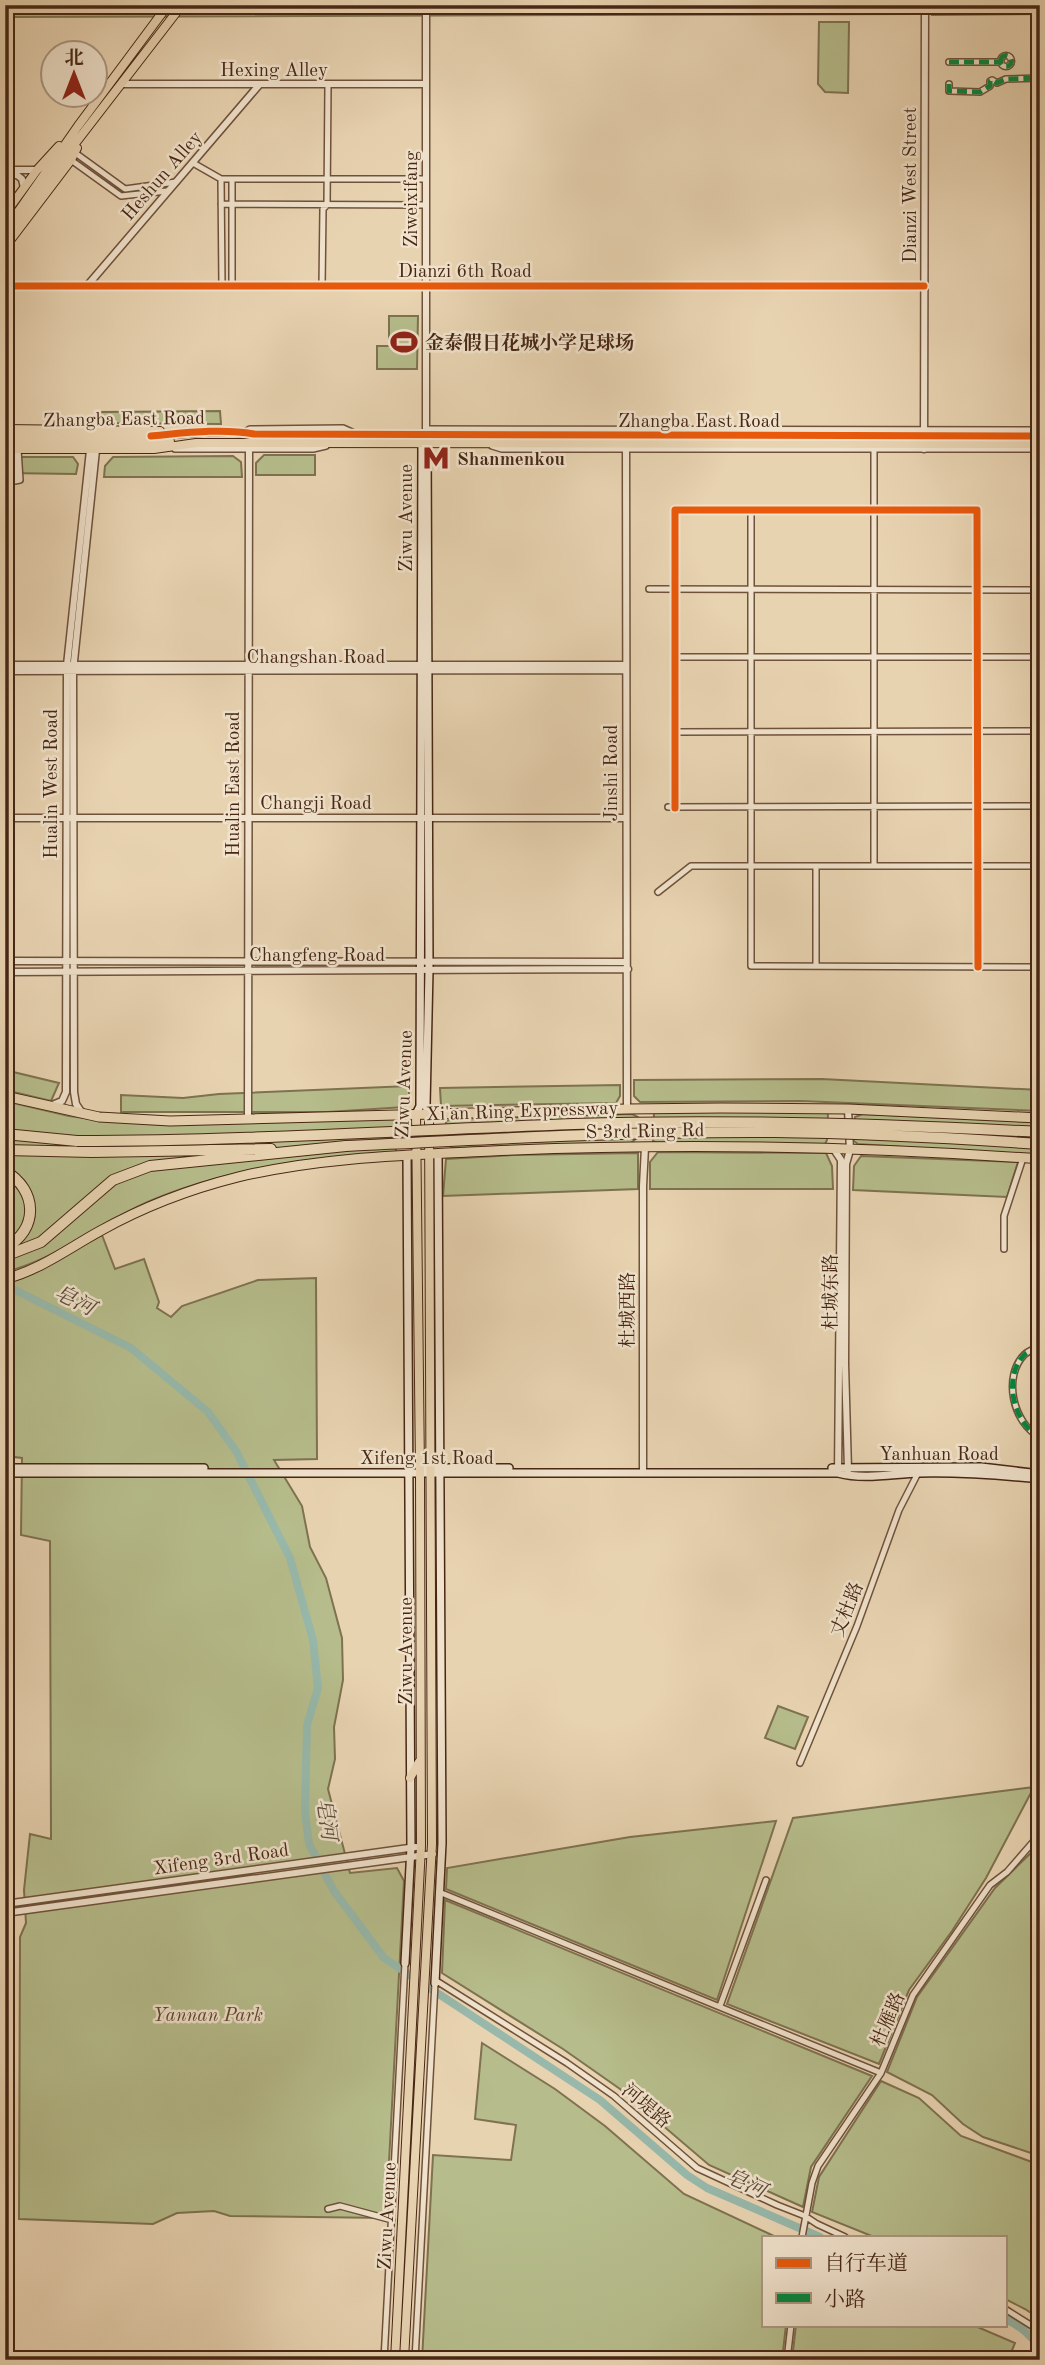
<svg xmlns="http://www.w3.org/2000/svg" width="1045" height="2365" font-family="'Old Standard TT','Noto Serif SC',serif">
<rect width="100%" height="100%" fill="#e8d3b1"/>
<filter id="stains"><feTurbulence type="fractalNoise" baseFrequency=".00286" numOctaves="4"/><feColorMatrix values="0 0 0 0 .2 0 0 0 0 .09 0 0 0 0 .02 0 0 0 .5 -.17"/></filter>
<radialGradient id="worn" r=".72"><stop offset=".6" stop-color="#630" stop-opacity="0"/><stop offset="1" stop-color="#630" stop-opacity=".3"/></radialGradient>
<path fill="#b6bc8b" stroke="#7e7250" stroke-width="2" d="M5,5H918V14L5,17Z
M932,5H1040V14L932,15Z
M819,22H849L848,93L825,92L818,84Z
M389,316H418L417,369H377V346H389Z
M220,411L221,424L100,423V412Z
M264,455H315V475H256V463Z
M233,456L241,462L242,477H104L105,466L113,457Z
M5,457H73L78,464L76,474L5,473Z
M5,1070L59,1083L51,1101L5,1090Z
M822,1079L1040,1090V1111L801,1101L640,1102L634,1096V1080Z
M620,1085V1096L616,1103L441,1106L440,1088Z
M409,1086V1097L405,1107L328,1112H121V1095L183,1098L219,1094Z
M5,1101L69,1116L99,1120L395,1118L396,1152C312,1159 229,1167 150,1201C101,1222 57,1259 5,1272Z
M654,1112H828L827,1140L825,1144L657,1143L653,1141Z
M632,1114L638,1117V1137L631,1143L453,1148L447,1144L446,1121L451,1119Z
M863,1114L1040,1122V1156L858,1144L854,1141L855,1117Z
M658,1152L826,1153L832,1166L833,1189H650V1162Z
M638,1153V1189L443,1196L446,1159L513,1155Z
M861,1156L1018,1162L1007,1197L853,1190L854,1166Z
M102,1235L115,1269L144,1259L159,1302L157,1308L171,1317L182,1306L258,1280L316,1278L317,1459L274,1460L302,1506L310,1547L326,1578L342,1638L343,1680L334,1727L335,1759L328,1789L350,1873L397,1868L404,1881L386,2218L230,2216L214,2211L177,2213L153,2224L19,2219L20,1937L26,1923L24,1890L30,1834L51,1839L50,1541L21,1535L22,1458L5,1456V1283L22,1278Z
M778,1706L808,1717L795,1749L765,1738Z
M1034,1787L986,1878L952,1931L909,1990L879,2064L727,2004L793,1818Z
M776,1821L717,2000L446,1889L447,1868L630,1837Z
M1040,1844V2156L983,2137L963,2124L932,2095L887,2072L917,1997L995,1888Z
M445,1900L872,2076L811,2167L803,2207L709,2165L620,2089L563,2049L442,1973Z
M482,2043L555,2089L605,2126L684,2194L776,2237H763V2325H786L782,2360H422L433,2155L511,2160L516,2125L475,2119Z
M881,2081L919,2098L961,2136L1040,2165V2319L1025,2309L1005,2299V2237H874L812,2212L819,2177Z
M796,2325H973L1015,2343L1008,2360L970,2358L969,2360H792Z"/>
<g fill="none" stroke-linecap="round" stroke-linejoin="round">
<path stroke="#97b8aa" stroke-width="8" d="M5,1285L131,1348L208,1412L236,1451L290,1558L313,1640L318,1688L307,1725L305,1811L309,1844L334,1891L384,1958L600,2100L687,2175L707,2188L820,2237
M1005,2319C1021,2326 1032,2335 1040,2350"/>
<g stroke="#6f523b" stroke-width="8">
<path id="minor" d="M1000.5 61a5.5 5.5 0 1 1 11 0a5.5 5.5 0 1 1-11 0Z
M949,62H1001
M949,84V91L980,92L990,86V81L992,80L997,83L1006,79L1040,78
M74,152L125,189L176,182
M71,160L121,196L167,191
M193,163L221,179H426
M221,179L222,286
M232,179V286
M221,204L426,205
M322,286L323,209L327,205L328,85
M426,429L1040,430
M245,432L250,429L343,428L352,432
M492,446L502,449H1040
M18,449L20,480L15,481L14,464Z
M175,449H313L326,446
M751,510V966L1040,967
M649,589L1040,590
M675,657H1040
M675,732L1040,731
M668,807L1040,806
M675,808V510H977L978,967
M874,866V447
M658,892L691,866H1040
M816,966V867
M1004,1249V1216L1023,1158
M1040,1346C1035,1348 1029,1351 1025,1354C1002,1376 1013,1424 1040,1437
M800,1763L857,1626L899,1510L919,1471
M439,1892L881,2073
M435,1980L567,2063L614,2096L697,2168L777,2205L805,2216L817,2224L845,2237
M720,2006L766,1880
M328,2209L340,2206L392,2220
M802,2237L812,2183L818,2166L881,2073L913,1995L990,1885L1007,1872L1040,1834
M1005,2309L1040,2331
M384,2360L405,1963
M415,2360L435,1983
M787,2360L791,2325"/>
</g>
<g stroke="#6f523b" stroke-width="9">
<path id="tertiary" d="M426,5V434
M121,84H426
M5,170H37
M5,175H17L22,179L24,188
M5,286H924
M87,286L259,85
M626,439L627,1109
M924,449L925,5
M5,665H626
M5,671L626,670
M5,818H626
M5,961L626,962
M5,972L628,969
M50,1106L62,1101L66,1092L67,665L90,450
M848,1109L850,1150L846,1164L845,1364L848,1470
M82,1113L76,1104L74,1092L73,671L96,450
M248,1119L249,449
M833,1148L841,1160L838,1473
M643,1473V1186L645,1147
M5,1904L416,1847
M5,1913L433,1854"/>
</g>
<g stroke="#472714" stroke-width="10">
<path id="secondary" d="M427,438L429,970L426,1106L429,1116
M416,1114L420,1106L422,441
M6,1468H204
M426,1468H509
M832,1468L981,1467L1040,1474
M5,1473H838C864,1480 892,1474 919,1473C959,1472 1000,1475 1040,1479
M405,1963L411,1847L407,1156
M435,1983L442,1843L438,1154
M8,2360L9,1278"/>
</g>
<g stroke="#472714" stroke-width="10">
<path id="primary" d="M5,214L37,170L59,146
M13,219L78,126L168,5
M5,239L60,163L182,5
M5,247L71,160L77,148
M5,429L160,431
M5,436C54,436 103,438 151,436C185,434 220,428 254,434C516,434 778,436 1040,436
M5,442H170
M5,449H154L196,443L1040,444
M410,1778L419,1762
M395,2360L421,1846L420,1469L416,1114
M404,2360L432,1844L429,1116"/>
</g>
<g stroke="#472714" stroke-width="11">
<path id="trunk" d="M5,1096L99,1117L170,1121L627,1109L721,1108L848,1109L1040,1118
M5,1279C40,1270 69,1248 100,1231C143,1207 190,1189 238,1177C321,1157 408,1155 492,1151C674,1143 858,1146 1040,1159"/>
</g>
<g stroke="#472714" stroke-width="12">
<path id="motorway" d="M5,1134L77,1141
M5,1150L92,1152L271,1149
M5,1171C38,1190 39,1230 5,1248
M5,1256L41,1242L113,1180L150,1166L346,1146"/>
</g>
<use href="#minor" stroke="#f0e2cc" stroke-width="5"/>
<use href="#tertiary" stroke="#f0e2cc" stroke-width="6"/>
<use href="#secondary" stroke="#f0e2cc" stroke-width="7"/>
<use href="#primary" stroke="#e8d3b1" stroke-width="8"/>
<use href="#trunk" stroke="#e8d3b1" stroke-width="9"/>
<use href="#motorway" stroke="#e8d3b1" stroke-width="10"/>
<g stroke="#472714" stroke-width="12" stroke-linecap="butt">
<path id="motorway-bridge" d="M77,1141C243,1141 408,1130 574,1124C730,1119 885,1124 1040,1132
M346,1146C489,1139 632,1131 775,1132C863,1133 952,1138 1040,1144"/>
</g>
<use href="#motorway-bridge" stroke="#e8d3b1" stroke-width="10"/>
<path stroke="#00873e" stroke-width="5" stroke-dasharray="10 5" stroke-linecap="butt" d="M1000.5 61a5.5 5.5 0 1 1 11 0a5.5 5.5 0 1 1-11 0Z
M949,62H1001
M949,84V91L980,92L990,86V81L992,80L997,83L1006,79L1040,78
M1040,1346C1035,1348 1029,1351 1025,1354C1002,1376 1013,1424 1040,1437"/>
<g stroke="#f0e2cc" stroke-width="11">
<path id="cycleway" d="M5,286H924
M151,436C184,433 221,428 254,434C516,434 778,436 1040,436
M675,808V510H977L978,967"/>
</g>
<use href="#cycleway" stroke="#e8590c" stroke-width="7"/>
</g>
<defs>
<g id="stadium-bare" transform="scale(2.1)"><path d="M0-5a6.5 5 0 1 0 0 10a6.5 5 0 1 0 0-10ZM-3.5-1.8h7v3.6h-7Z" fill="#8f2418" stroke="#f0e2cc" stroke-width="2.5" paint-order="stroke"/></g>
<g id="metro-bare" transform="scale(2.1)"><path d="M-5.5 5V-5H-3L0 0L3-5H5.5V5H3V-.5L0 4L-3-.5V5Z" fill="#8f2418" stroke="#f0e2cc" stroke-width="2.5" paint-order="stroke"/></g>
</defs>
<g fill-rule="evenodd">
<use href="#stadium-bare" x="404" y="342"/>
<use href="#metro-bare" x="436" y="458"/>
</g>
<g text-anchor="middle" stroke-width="5" stroke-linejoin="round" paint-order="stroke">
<g font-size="19" fill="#472714" stroke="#f0e2cc">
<text x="274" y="76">Hexing Alley</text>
<text transform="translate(161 175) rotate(-49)" y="7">Heshun Alley</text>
<text transform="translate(909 185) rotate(-90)" y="7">Dianzi West Street</text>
<text transform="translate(410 199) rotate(-90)" y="7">Ziweixifang</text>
<text x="465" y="277">Dianzi 6th Road</text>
<text transform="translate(124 418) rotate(-1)" y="7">Zhangba East Road</text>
<text x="699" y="427">Zhangba East Road</text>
<text transform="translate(405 518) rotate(-90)" y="7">Ziwu Avenue</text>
<text x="316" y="663">Changshan Road</text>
<text transform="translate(610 773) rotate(-90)" y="7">Jinshi Road</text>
<text transform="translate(50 784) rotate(-90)" y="7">Hualin West Road</text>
<text transform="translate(232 784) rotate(-90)" y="7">Hualin East Road</text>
<text x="316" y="809">Changji Road</text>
<text x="317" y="961">Changfeng Road</text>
<text transform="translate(403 1084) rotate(-88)" y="7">Ziwu Avenue</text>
<text transform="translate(522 1110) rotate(-2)" y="7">Xi'an Ring Expressway</text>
<text transform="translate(645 1130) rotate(-1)" y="7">S 3rd Ring Rd</text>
<text transform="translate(830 1292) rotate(-90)" y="7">杜城东路</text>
<text transform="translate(627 1310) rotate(-90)" y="7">杜城西路</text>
<text x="939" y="1460">Yanhuan Road</text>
<text x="427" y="1464">Xifeng 1st Road</text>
<text transform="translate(846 1609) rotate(-68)" y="7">丈杜路</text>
<text transform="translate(405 1651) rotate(-90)" y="7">Ziwu Avenue</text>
<text transform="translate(221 1858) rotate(-8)" y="7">Xifeng 3rd Road</text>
<text transform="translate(887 2019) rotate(-67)" y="7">杜雁路</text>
<text transform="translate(647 2105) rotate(40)" y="7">河堤路</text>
<text transform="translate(386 2216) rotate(-87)" y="7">Ziwu Avenue</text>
</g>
<g font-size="19" font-weight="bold" fill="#472714" stroke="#f0e2cc" text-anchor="start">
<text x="425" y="349">金泰假日花城小学足球场</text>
<text x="457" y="465">Shanmenkou</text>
</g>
<g font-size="19" font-style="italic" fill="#5d452c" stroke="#f0e2cc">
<text x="208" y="2021">Yannan Park</text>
</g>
<g font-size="21" font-style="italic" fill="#5b4b3a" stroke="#f0e2cc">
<text transform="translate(75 1300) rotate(27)" y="7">皂河</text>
<text transform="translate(327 1819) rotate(82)" y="7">皂河</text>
<text transform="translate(746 2183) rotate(25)" y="7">皂河</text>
</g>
</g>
<rect width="1045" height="2365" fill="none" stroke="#e8d3b1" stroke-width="28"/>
<rect x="7" y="7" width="1031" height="2351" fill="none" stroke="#472714" stroke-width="3.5"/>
<rect x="14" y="14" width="1017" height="2337" fill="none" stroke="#472714" stroke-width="2"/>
<rect x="762" y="2236" width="245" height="91" fill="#f0e2cc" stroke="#ac9782" stroke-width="2"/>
<rect x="776" y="2258" width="35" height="10" fill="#e8590c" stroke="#ac9782" stroke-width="2"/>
<text x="824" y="2270" font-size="21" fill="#472714">自行车道</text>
<rect x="776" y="2293" width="35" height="10" fill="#00873e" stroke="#ac9782" stroke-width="2"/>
<text x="824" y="2306" font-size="21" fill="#472714">小路</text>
<g transform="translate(74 74)"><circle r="33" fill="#f0e2cc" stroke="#ac9782" stroke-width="2"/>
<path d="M0-5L12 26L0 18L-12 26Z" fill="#8f2418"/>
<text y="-10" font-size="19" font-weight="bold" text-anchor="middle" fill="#472714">北</text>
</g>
<rect width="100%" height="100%" filter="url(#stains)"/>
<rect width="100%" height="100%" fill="url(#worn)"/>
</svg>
